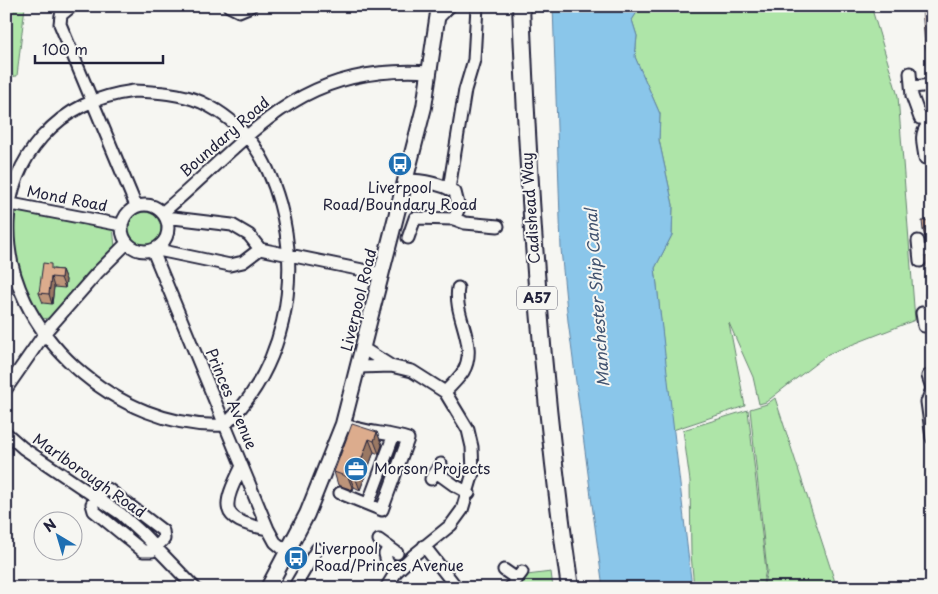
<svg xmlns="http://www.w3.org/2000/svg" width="938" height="594" font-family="'Playpen Sans',sans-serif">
<rect width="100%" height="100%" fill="#f6f6f2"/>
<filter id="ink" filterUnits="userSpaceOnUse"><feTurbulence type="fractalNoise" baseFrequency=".02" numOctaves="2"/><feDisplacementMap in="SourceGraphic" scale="10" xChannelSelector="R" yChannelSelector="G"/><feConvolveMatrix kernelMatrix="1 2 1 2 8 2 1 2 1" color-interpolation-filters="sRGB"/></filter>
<g filter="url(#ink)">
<path fill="#aee5a8" stroke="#688472" d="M6,6H25L17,76L6,77Z
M641,6H871L898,96L915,320L828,354L766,402L759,404L753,377L729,323L745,406L673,430L655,268L672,235L673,205L659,140L660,114L635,57L637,36L632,20Z
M18,209L113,227L115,247L88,273L49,318L42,319C17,284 16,255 11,213Z
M127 229a17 17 0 1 1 34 0a17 17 0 1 1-34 0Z
M775,398L837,588H763L767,571L750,409L767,404Z
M748,410L766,570L762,588H694L691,554L690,481L683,430Z
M551,572L553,588H517L527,575Z"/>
<path fill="#8ac6ea" stroke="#6084a4" d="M553,6H641L632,20L637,36L635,57L660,114L659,140L673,205L672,235L655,268L692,588H603L568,321L561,249Z"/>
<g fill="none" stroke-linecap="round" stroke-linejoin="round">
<g stroke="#22223b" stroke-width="15">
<path id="minor" d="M72,6L61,15L60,24L136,206
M229,6L239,11L251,6
M438,18L450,6
M910,73L912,96L920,118H932
M912,87L932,85
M134,91C157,92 180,93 201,102C246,123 267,158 280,204C301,281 284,368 225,425C119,431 4,332 8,223C9,190 20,162 42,137C67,109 97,96 134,91Z
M925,158C924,146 919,136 927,126L925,119
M406,180C423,180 439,183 455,192L459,208L454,219L415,218L408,238
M449,189L465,90L474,60L477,6
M6,203L121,225
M122 228a23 23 0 1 1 46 0a23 23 0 1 1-46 0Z
M162,213C253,136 297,63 430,72
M165,217L232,225L249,235L260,249L382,274
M454,219L465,223L498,226
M918,241L920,261
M158,248L163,251L230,265L243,262L260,249
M153,251L268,529L275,542L288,553
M919,251L932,250
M922,313L924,326
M364,349L391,366L412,371L445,392L468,430L472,447L473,473L462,510L451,525L414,555L396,572L386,588
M359,367L391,366
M928,376L932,388
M6,389L47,330L97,273L126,244
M932,389L927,402L932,438
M445,392C451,386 458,379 463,372C479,345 453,316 458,288
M6,433L23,448L121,514L143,534L195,588
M242,466C223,505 216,520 268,529
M436,472L454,485L469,493
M431,479L441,464
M108,489L163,531L164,539L152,551H143L94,511L92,504L102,491Z
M340,493L382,510L408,439C387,432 364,433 343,424
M368,504L393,437
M379,540L397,553
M424,546L457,588
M389,547L385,554L387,562L396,572
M504,570L517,579
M294,588L317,549
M510,588L522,572"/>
</g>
<g stroke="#22223b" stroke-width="18">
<path id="major" d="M268,588L307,514L343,424L424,107L439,6"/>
</g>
<g stroke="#22223b" stroke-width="20">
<path id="highway" d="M521,6C529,201 542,395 570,588"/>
</g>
<use href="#minor" stroke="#f6f6f2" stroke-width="11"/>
<use href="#major" stroke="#f6f6f2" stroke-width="14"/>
<use href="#highway" stroke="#f6f6f2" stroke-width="16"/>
</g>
<path fill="#bd9479" stroke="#22223b" d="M932,6V59H930L925,46Z
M932,220V236L925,237L923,230Z
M932,256V273H929L927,267Z
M53,269L62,270L66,280L65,288L54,287L52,304L43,303L39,293Z
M932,293V308H928L926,302Z
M377,432L382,445L379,454L374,452L360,490L354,487L353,490L338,485L334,472Z"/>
<path fill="#9a7863" stroke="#22223b" d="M62,270L66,280L65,288L61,278Z
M51,277L54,287L52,304L49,294Z
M377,432L382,445L379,454L374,441Z
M369,439L374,452L360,490L355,477Z
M349,475L354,487L353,490L348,477Z"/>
<path fill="#dcac8d" stroke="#22223b" d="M922,6H932V52H928L927,46H925Z
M927,132H932V149H930Z
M932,220V230H923L922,221Z
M932,256V266L927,267L926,257Z
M43,263L51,264V269L62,270L61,278L51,277L49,294L39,293Z
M925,293H932V301L926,302Z
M352,424L377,432L374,441L369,439L355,477L349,475L348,477L334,472Z"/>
</g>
<defs>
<g id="bus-disc" transform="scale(1.25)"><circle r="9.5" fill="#1f6fb2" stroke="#f6f6f2"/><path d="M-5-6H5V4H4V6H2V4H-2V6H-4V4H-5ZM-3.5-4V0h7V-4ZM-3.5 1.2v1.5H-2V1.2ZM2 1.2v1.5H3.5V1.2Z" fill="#fff"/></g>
<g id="office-disc" transform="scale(1.25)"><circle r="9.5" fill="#1f6fb2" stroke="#f6f6f2"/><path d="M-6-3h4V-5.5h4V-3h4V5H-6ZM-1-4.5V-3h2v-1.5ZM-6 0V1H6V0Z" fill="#fff"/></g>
</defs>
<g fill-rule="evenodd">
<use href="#bus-disc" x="400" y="164"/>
<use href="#office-disc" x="356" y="469"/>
<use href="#bus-disc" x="296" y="558"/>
</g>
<g text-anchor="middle" stroke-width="4" stroke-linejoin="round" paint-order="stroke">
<rect fill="#f6f6f2" stroke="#626272" stroke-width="1" x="517" y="286.5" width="40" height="23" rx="4"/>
<g font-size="14" font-weight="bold" fill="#22223b">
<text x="537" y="303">A57</text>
</g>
<g font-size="15" fill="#22223b" stroke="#f6f6f2">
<text transform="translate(225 137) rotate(-41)" y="5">Boundary Road</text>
<text transform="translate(67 199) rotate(11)" y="5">Mond Road</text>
<text transform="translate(531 208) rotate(-94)" y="5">Cadishead Way</text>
<text transform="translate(359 300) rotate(-76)" y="5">Liverpool Road</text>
<text transform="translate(231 399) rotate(67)" y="5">Princes Avenue</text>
<text transform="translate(89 476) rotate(35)" y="5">Marlborough Road</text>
</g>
<g font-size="15" fill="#22223b" stroke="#f6f6f2" text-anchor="start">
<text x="400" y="193" text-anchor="middle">Liverpool<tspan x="400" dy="17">Road/Boundary Road</tspan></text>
<text x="374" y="474">Morson Projects</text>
<text x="314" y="554">Liverpool<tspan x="314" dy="17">Road/Princes Avenue</tspan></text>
</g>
<g font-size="16" font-style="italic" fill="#415370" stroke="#f6f6f2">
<text transform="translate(597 298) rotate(-94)" y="6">Manchester Ship Canal</text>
</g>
</g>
<rect width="938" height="594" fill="none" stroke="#f6f6f2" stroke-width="25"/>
<rect x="12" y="12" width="913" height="569" fill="none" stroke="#22223b" stroke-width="2" filter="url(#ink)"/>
<g transform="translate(58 536) rotate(322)"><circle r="24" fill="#f6f6f2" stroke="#a1a1a9"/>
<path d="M0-4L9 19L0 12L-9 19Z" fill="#1f6fb2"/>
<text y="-8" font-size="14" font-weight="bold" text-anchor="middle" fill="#22223b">N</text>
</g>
<path d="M35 55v8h128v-8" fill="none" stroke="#22223b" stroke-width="2.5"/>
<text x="42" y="55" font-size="15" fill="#22223b" stroke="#f6f6f2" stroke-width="4" paint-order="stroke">100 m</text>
</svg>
